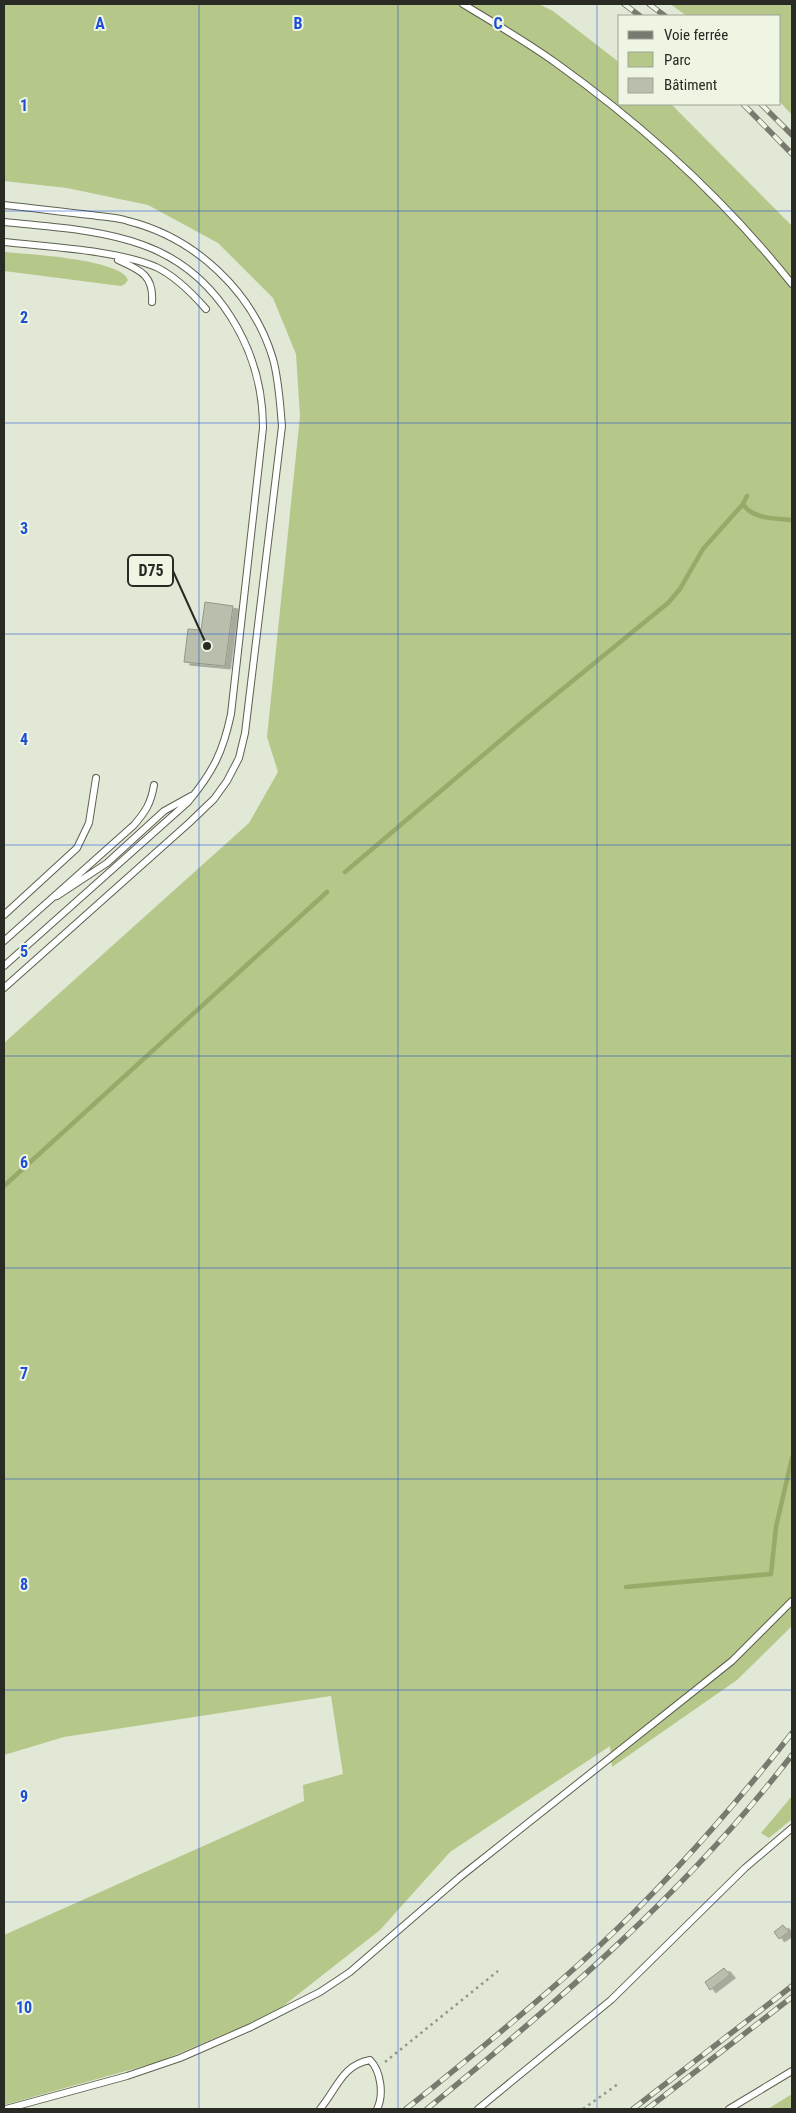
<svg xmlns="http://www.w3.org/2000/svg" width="796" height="2113" font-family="'Roboto Condensed',sans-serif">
<defs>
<filter id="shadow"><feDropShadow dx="5.5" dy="3" stdDeviation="0" flood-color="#0004"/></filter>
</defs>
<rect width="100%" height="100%" fill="#e2e8d6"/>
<path fill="#b5c789" d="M4,4H539L553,11L620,63V104H671L792,226V1626L737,1680L612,1767L610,1746L450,1852L380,1930L273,2014L158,2062L4,2105V1935L304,1801L303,1785L343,1774L331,1696L64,1737L4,1755V1043L249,823L278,772L267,737L300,416L296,354L273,298L218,243L148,205L67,188L4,181Z
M670,4H792V115L780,102V16H687Z
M4,252C25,254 122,259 128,280L125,284L121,286L4,271Z
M792,1796V1819L769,1838L761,1833Z
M792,2094V2109H768Z"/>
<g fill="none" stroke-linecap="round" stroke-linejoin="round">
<path stroke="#98aa68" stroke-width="4.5" d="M743,504C753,520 776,518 792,520
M345,872L521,723L668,603L680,589L703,549L743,504L747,496
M4,1186L327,892
M626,1587L771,1574L776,1527L792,1458"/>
</g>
<path fill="#b9bead" stroke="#939887" filter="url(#shadow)" d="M205,602L233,606L225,666L184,662L188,629L201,630Z
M783,1925L789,1932L779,1939L774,1932Z
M724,1968L730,1975L710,1990L705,1982Z"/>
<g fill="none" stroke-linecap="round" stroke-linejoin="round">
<g stroke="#5c6151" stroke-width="8">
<path id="lane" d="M463,4C494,23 527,42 556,63C644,126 725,200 792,284
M4,205C33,208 62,212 91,215C103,217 116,217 128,221C196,238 253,292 273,359C279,381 280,404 282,426L245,733L239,758L227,781L214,799L189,823L4,988
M4,222C50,227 99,229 143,245C218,272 263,350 263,428L231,714C223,752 213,772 188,802L4,966
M4,242C47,247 117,250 156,267C175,276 192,293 206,309
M118,260C140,270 154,275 152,302
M57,896L107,863L164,811L191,796
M4,915L77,848L89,823L96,778
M4,941L134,825C146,811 151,803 154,785
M6,2109L127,2076L180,2058L251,2027L320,1992L350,1972L460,1877L732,1661L792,1601
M320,2109C337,2089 342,2065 370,2060C381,2071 384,2095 377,2109
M478,2109L611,2000L745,1868L792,1828
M729,2109L792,2071"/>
</g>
<path stroke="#93978a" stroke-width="2.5" stroke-dasharray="2.5 4" stroke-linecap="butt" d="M385,2062L498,1971
M583,2109L618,2084"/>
<use href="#lane" stroke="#fff" stroke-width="6"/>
<g stroke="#777b6f" stroke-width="5.5">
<path id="rail" d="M624,4L640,16
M649,4L665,16
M743,104L792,154
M761,104L792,135
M406,2109C471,2057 535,2005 597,1948C668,1882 732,1809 792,1733
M427,2109C559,2001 688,1890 792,1755
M633,2109L792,1986
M647,2109L792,1997"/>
</g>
<use href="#rail" stroke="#eff5e3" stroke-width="4" stroke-dasharray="11" stroke-linecap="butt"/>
</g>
<path fill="none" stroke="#1d4ed8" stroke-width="1" stroke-opacity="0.55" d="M199,4V2109M398,4V2109M597,4V2109M4,211H792M4,423H792M4,634H792M4,845H792M4,1056H792M4,1268H792M4,1479H792M4,1690H792M4,1902H792"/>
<g font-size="16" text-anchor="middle" font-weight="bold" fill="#1d4ed8" stroke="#eff5e3" stroke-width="4" stroke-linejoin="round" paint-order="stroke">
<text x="100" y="29">A</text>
<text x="298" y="29">B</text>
<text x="498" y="29">C</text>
<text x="24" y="111">1</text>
<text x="24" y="323">2</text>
<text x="24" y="534">3</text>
<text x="24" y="745">4</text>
<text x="24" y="957">5</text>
<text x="24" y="1168">6</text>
<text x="24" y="1379">7</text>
<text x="24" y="1590">8</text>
<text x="24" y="1802">9</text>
<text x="24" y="2013">10</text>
</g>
<path fill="none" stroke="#282a23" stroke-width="2" d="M207 646L173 571"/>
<circle fill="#282a23" stroke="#eff5e3" stroke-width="2" cx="207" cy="646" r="5"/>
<rect fill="#eff5e3" stroke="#282a23" stroke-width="2" x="128" y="555" width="45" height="31" rx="5"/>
<g font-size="16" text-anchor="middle" font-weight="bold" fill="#282a23">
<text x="151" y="576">D75</text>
</g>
<rect width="796" height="2113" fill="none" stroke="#282a23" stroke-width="10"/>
<rect x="618" y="15" width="162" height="90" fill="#eff5e3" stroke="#9fa496"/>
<rect x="628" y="31" width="25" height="8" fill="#777b6f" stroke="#9fa496"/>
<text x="664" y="40" font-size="15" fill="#282a23">Voie ferrée</text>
<rect x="628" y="52" width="25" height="15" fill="#b5c789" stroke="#9fa496"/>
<text x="664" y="65" font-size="15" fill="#282a23">Parc</text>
<rect x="628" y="78" width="25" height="15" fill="#b9bead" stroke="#9fa496"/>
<text x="664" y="90" font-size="15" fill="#282a23">Bâtiment</text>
</svg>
